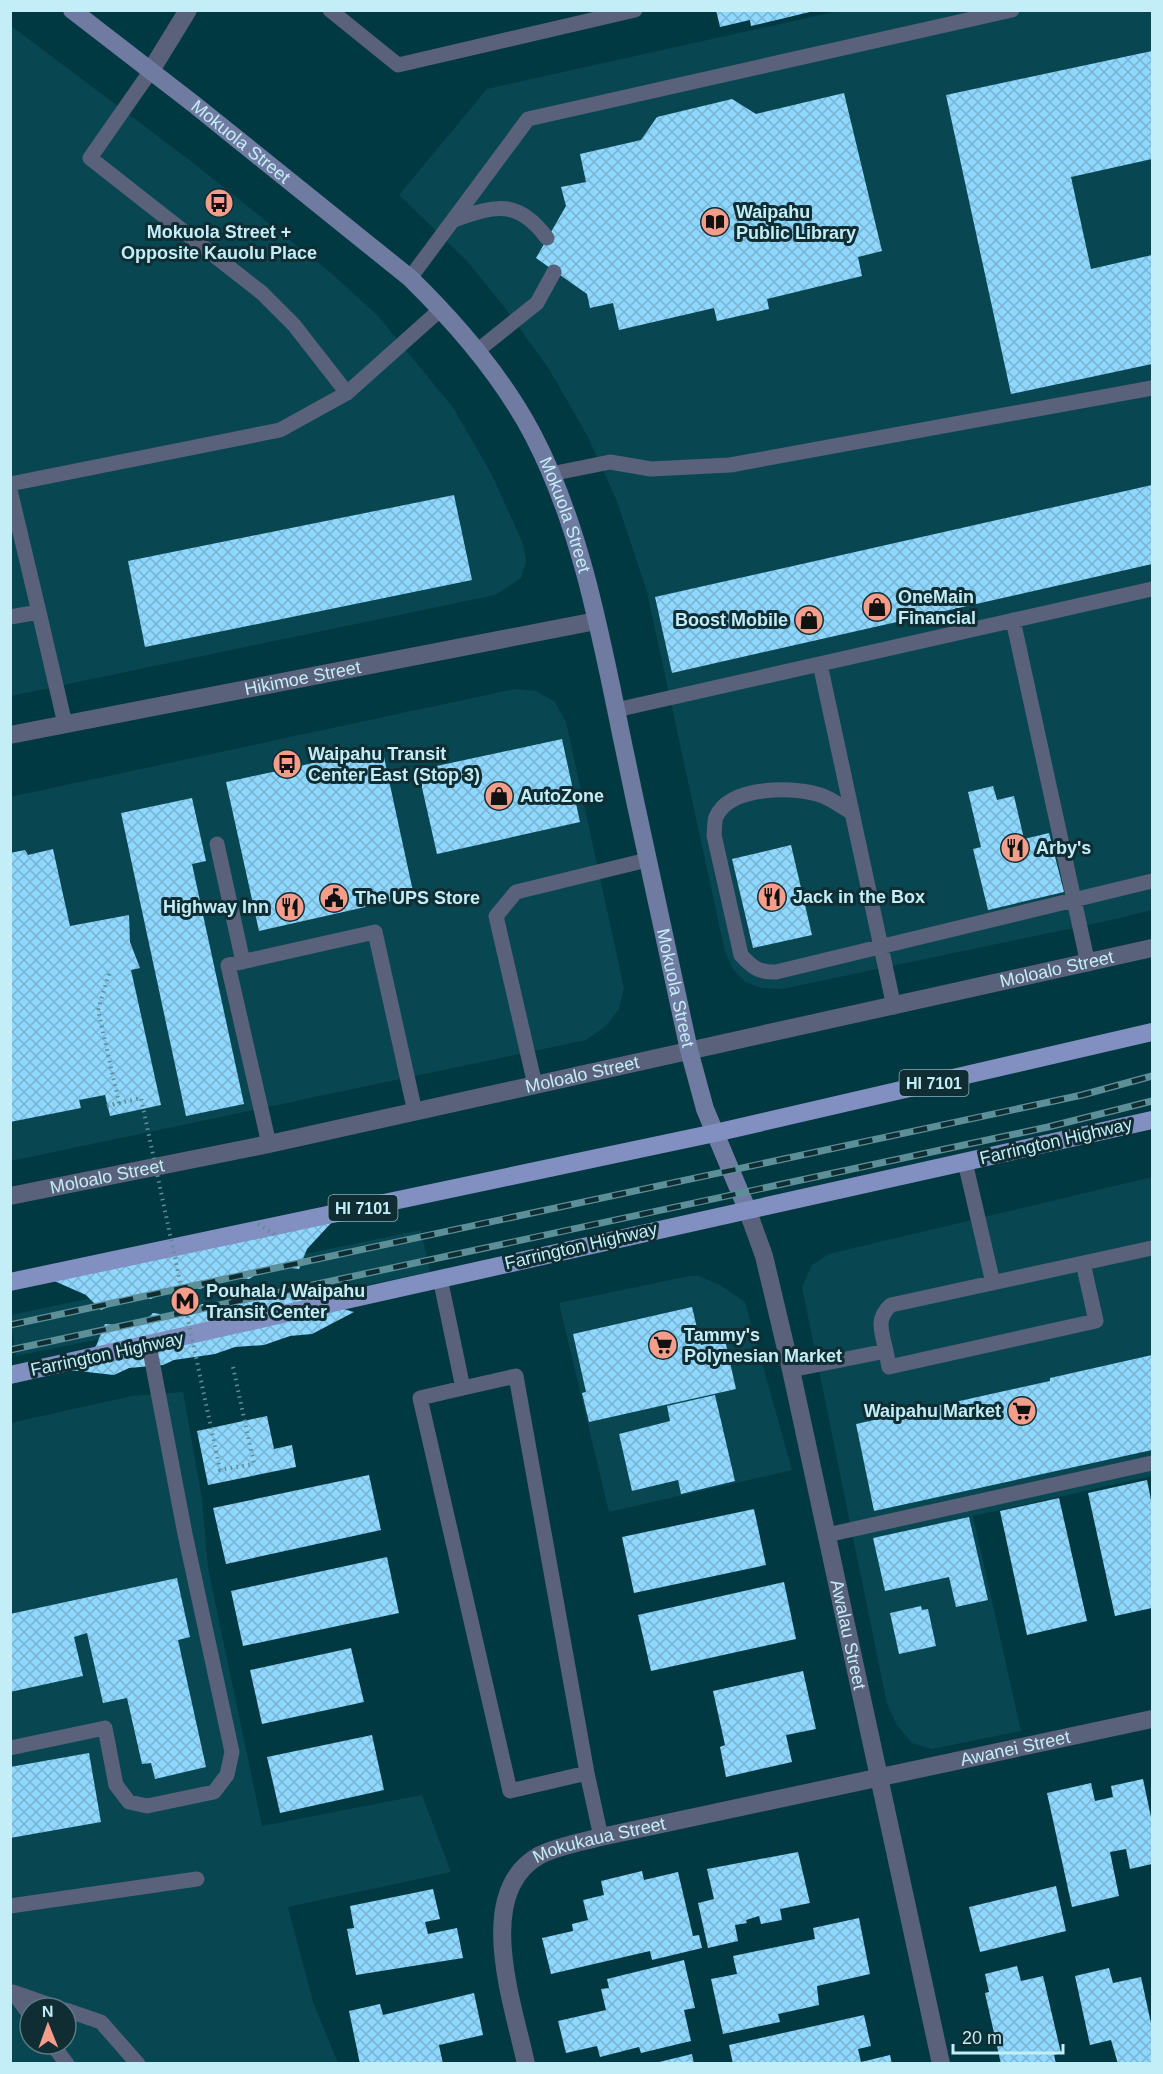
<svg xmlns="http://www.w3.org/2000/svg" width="1163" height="2074" font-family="Helvetica,sans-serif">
<defs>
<pattern id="building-cross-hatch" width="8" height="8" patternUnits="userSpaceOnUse" patternTransform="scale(1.5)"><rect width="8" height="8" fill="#8ed7fe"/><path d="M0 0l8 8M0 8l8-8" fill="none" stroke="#79b3d1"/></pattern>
</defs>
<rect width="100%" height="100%" fill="#013942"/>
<path fill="#084752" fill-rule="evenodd" d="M838,11H1152V910L1107,921L782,989L761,988L745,982L733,969L725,952L647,592L617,501L588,437L549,369L502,304L467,261L399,195L487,89Z
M10,25L192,162L331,273L378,316L454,409L492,475L523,544L526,561L521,578L495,595L11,696Z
M515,689L536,691L555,702L566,722L624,988L619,1009L606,1026L586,1040L11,1161L10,797Z
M1152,1177V1476L973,1516L1021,1731L932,1749L912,1743L897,1725L887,1704L802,1287L812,1265L829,1254Z
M421,1230L430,1272L16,1356L10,1315Z
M690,1276H699L720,1285L745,1302L792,1470L609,1512L559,1303Z
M183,1392L202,1499L208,1568L262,1826L422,1795L451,1872L288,1907L313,2002L338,2063H11L10,1423L132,1396ZM30,2008H66V2044H30Z"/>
<path fill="url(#building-cross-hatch)" d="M716,10H814V11L751,26L750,20L720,27Z
M1152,51V159L1071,177L1091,269L1152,255V364L1011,394L946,95Z
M844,93L882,251L858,257L862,276L767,299L769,309L717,321L714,308L619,330L613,303L590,308L587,294L536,258L566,206L561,187L586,182L580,154L641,140L657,117L732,99L756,114Z
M1152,485V564L672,673L655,597Z
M454,495L472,580L145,647L128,561Z
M562,739L580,822L437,854L418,770Z
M382,748L414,896L259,931L226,782Z
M993,786L997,800L1014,796L1024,839L1049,833L1064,892L988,910L973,849L981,847L968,792Z
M192,798L206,861L192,864L244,1104L186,1116L121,813Z
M791,845L812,935L753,948L732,859Z
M53,849L70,926L129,915L130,942L140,968L131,970L161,1105L110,1116L105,1095L79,1100L81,1108L10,1122V853L25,850L28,855Z
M332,1222L307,1249L299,1269L281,1267L260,1272L249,1279L228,1277L200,1289L191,1287L170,1289L151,1299L130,1298L101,1310L86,1295L52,1280Z
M303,1283L308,1291L326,1304L354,1312L312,1334L290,1336L264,1345L235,1347L215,1354L174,1360L163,1365L129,1368L114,1375L69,1370L96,1346L105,1324L126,1326L147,1319L153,1313L174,1316L202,1304H230L252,1294L261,1296L287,1292Z
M692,1307L701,1345L725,1340L736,1389L589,1422L582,1393L586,1392L573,1334Z
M1152,1355V1450L874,1511L856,1424L1050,1381V1378Z
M715,1395L735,1481L681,1494L678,1480L632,1491L619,1434L670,1421L667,1406Z
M267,1416L274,1449L292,1445L296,1467L208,1485L197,1431Z
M369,1475L381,1530L226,1564L213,1508Z
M1147,1480L1152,1505V1608L1115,1616L1088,1493Z
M1059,1498L1087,1621L1027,1635L1000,1511Z
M754,1509L766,1565L634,1593L622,1537Z
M969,1517L988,1600L956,1607L949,1577L885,1591L873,1538Z
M387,1557L399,1613L243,1646L231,1591Z
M177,1578L190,1637L178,1640L206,1767L155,1779L151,1763L142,1764L127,1698L103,1703L87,1633L74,1637L83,1676L10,1692V1614Z
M784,1582L796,1639L651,1671L638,1615Z
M921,1606L922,1610L928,1609L936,1646L899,1654L890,1613Z
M351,1648L364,1702L262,1724L250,1670Z
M803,1671L816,1729L786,1735L792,1762L726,1777L720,1747L725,1745L713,1691Z
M372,1735L384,1790L280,1813L267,1757Z
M89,1753L101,1822L10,1838V1767Z
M1143,1779L1152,1822V1864L1130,1869L1126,1849L1110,1852L1119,1896L1072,1907L1047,1793L1091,1783L1095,1801L1113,1797L1111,1786Z
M798,1852L810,1903L780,1909L782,1920L761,1924L759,1916L746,1920L747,1923L735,1925L738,1941L708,1948L698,1903L714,1899L707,1869Z
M642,1871L644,1880L678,1872L693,1936L699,1935L702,1948L652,1960L650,1951L551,1974L542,1938L573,1931L572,1924L588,1920L583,1900L604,1895L601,1881Z
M1056,1886L1066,1931L980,1952L969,1907Z
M433,1889L440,1919L425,1922L428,1934L457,1928L463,1958L356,1975L347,1929L354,1928L350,1906Z
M859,1918L870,1974L817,1986L819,2005L778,2014L780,2022L723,2034L711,1979L737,1974L733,1956L815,1939L813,1928Z
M684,1960L695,2008L684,2010L691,2041L641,2053L639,2047L600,2057L597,2046L566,2053L558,2021L606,2010L601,1989L609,1988L607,1979Z
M1017,1966L1021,1981L1043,1976L1061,2053L1054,2055L1056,2064H1001L985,1993L989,1992L985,1974Z
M1109,1968L1113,1983L1141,1977L1152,2028V2064H1118L1111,2040L1090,2045L1075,1976Z
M474,1993L483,2035L439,2045L443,2064H360L349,2011L380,2004L383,2015Z
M864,2015L871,2046L858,2049L861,2062L890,2055L892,2064H733L729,2045Z
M692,2054L694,2064H655V2063Z"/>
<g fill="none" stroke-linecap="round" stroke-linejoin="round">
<path stroke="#5d8e98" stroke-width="4" stroke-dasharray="1.5 4.5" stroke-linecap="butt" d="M107,1106L119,1103L98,1010L109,974
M233,1367L254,1464"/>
<path stroke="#5a617a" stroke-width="15" d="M330,10L398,65L635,10
M150,72L90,158L262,293L294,325L347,393
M454,220C496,205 518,199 547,238
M410,278L528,119L1012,10
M477,351L537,303L554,272
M551,474L610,462L651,469L730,465L1152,388
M10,484L280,430L347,393L441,309
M10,490L39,612
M10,617L39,612L65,724
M1013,620L1088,964
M820,664L894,1007
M616,710L1152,589
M851,812C842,807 833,800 823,796C796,786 730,785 716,817C714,822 715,830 714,835L741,955C752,967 759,973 776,972L1152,881
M217,844L243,962
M535,1085L496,916L516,892L647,860
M269,1144L228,965L375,932L415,1112
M965,1162L993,1283
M440,1278L463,1388L420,1398L510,1791L587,1773L601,1837
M886,1351C882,1332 875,1319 891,1305L1152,1248
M791,1370L886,1351L889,1367L1096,1321L1083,1263
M463,1388L516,1376L587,1773
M827,1535L1152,1463
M10,1748L105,1728L116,1785L129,1802L147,1806L214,1792L227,1775L232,1752L185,1534L149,1345
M10,1906L197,1879
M13,1992L59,2008
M13,1992L30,2015
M66,2010L101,2022L138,2064
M52,2044L67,2064"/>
<g stroke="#5a617a" stroke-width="18">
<path d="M150,72L188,10"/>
<path id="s1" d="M10,735L596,621"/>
<path id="s2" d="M10,1196L269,1144L1152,948"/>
<path id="s3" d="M747,1209L764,1256L791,1370L941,2064"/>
<path id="s4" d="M526,2064C514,2006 472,1892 540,1855C558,1846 581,1842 601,1837L1152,1719"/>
</g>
<path stroke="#707ba2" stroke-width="18" id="s5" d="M72,10L195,105L410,278C458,325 502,376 533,435C583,531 602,643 624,748C645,849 667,950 689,1050L705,1109L747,1209"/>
<path stroke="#818fc1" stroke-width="18" d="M10,1282L715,1133L1152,1032
M10,1375L1152,1120"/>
<g stroke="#5d8f98" stroke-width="7">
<path id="rail" d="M10,1325L1082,1095L1152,1076
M10,1350L1048,1127L1152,1101"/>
</g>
<use href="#rail" stroke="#0f2d32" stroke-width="4.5" stroke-dasharray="14" stroke-linecap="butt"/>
<path stroke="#5d8e98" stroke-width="4" stroke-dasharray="1.5 4.5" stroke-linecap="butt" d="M107,1106L141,1098L220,1470L254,1464
M258,1224L278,1237"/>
</g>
<defs>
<g id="bus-disc" transform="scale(1.5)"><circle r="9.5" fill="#f49d8b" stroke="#0f2d32"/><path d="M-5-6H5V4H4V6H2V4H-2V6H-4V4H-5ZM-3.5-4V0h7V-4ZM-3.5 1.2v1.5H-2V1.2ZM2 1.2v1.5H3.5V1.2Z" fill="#111"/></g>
<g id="library-disc" transform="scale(1.5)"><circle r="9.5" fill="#f49d8b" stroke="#0f2d32"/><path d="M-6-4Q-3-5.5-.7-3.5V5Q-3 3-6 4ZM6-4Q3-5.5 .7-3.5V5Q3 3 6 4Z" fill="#111"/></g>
<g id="shop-disc" transform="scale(1.5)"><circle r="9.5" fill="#f49d8b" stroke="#0f2d32"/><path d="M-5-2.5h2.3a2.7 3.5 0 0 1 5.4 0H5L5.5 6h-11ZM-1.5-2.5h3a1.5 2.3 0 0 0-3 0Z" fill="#111"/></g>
<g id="restaurant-disc" transform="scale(1.5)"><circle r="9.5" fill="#f49d8b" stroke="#0f2d32"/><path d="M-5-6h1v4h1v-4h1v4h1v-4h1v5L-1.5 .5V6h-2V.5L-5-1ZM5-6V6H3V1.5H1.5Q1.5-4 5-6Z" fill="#111"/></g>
<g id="civic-disc" transform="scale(1.5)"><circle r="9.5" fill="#f49d8b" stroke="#0f2d32"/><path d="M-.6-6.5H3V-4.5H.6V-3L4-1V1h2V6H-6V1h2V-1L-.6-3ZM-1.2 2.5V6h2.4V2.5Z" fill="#111"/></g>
<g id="metro-disc" transform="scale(1.5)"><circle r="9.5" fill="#f49d8b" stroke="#0f2d32"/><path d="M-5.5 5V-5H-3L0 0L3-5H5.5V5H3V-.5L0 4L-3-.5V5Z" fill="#111"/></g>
<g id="supermarket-disc" transform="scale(1.5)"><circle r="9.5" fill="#f49d8b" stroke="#0f2d32"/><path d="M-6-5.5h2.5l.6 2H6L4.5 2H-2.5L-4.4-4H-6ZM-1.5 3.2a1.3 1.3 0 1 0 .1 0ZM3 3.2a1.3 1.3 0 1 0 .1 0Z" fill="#111"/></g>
</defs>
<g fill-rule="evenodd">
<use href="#bus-disc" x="219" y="203"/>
<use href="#library-disc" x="715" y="222"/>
<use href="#shop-disc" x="877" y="607"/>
<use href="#shop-disc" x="809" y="620"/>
<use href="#bus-disc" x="287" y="764"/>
<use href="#shop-disc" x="499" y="796"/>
<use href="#restaurant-disc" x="1015" y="848"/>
<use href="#restaurant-disc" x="772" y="897"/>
<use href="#civic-disc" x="334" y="898"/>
<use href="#restaurant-disc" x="290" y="907"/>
<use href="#metro-disc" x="185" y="1301"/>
<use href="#supermarket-disc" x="663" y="1345"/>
<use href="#supermarket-disc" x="1022" y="1411"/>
</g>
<g text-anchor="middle" stroke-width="6" stroke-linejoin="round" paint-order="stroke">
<g fill="#0f2d32" stroke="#8db3bc" stroke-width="1.5">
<rect x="899.5" y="1070" width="69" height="26" rx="4.5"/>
<rect x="328.5" y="1195" width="69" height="26" rx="4.5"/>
</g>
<g font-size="16" font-weight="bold" fill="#c3edf7">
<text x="934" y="1089">HI 7101</text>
<text x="363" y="1214">HI 7101</text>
</g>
<g font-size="18" fill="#c3edf7" stroke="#0f2d32">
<text dy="6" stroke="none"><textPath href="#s5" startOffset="214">Mokuola Street</textPath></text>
<text dy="6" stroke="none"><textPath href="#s5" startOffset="718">Mokuola Street</textPath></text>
<text dy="6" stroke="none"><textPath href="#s1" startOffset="298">Hikimoe Street</textPath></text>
<text dy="6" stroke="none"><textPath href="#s2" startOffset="1071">Moloalo Street</textPath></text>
<text dy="6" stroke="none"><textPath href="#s5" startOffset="1204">Mokuola Street</textPath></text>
<text dy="6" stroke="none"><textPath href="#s2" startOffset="585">Moloalo Street</textPath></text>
<text transform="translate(1056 1141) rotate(-13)" y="6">Farrington Highway</text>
<text dy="6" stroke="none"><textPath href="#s2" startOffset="99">Moloalo Street</textPath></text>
<text transform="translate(581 1246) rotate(-13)" y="6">Farrington Highway</text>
<text transform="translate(107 1354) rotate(-12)" y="6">Farrington Highway</text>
<text dy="6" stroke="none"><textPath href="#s3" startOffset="438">Awalau Street</textPath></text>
<text dy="6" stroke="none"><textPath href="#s4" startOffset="712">Awanei Street</textPath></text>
<text dy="6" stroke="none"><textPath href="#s4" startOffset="286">Mokukaua Street</textPath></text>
</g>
<g font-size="18" font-weight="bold" fill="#c3edf7" stroke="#0f2d32" text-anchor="start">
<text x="736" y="218">Waipahu<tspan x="736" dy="21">Public Library</tspan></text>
<text x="219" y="238" text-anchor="middle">Mokuola Street +<tspan x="219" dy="21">Opposite Kauolu Place</tspan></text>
<text x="898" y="603">OneMain<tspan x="898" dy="21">Financial</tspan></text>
<text x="788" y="626" text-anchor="end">Boost Mobile</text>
<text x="308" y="760">Waipahu Transit<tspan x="308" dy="21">Center East (Stop 3)</tspan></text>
<text x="520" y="802">AutoZone</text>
<text x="1036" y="854">Arby's</text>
<text x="793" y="903">Jack in the Box</text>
<text x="355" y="904">The UPS Store</text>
<text x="269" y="913" text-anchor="end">Highway Inn</text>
<text x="206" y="1297">Pouhala / Waipahu<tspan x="206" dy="21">Transit Center</tspan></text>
<text x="684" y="1341">Tammy's<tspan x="684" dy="21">Polynesian Market</tspan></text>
<text x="1001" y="1417" text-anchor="end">Waipahu Market</text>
</g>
</g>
<rect width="1163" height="2074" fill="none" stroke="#c3edf7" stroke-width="24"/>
<g transform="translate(48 2026) rotate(359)"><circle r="28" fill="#0f2d32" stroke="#577a81" stroke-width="1.5"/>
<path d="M0-4.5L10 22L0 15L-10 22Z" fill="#f49d8b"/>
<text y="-9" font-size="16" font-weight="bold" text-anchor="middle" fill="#c3edf7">N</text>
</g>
<path d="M953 2044v9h110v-9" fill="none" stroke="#c3edf7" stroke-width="3"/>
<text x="962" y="2044" font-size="18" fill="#c3edf7" stroke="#0f2d32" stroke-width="4.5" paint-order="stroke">20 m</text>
</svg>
